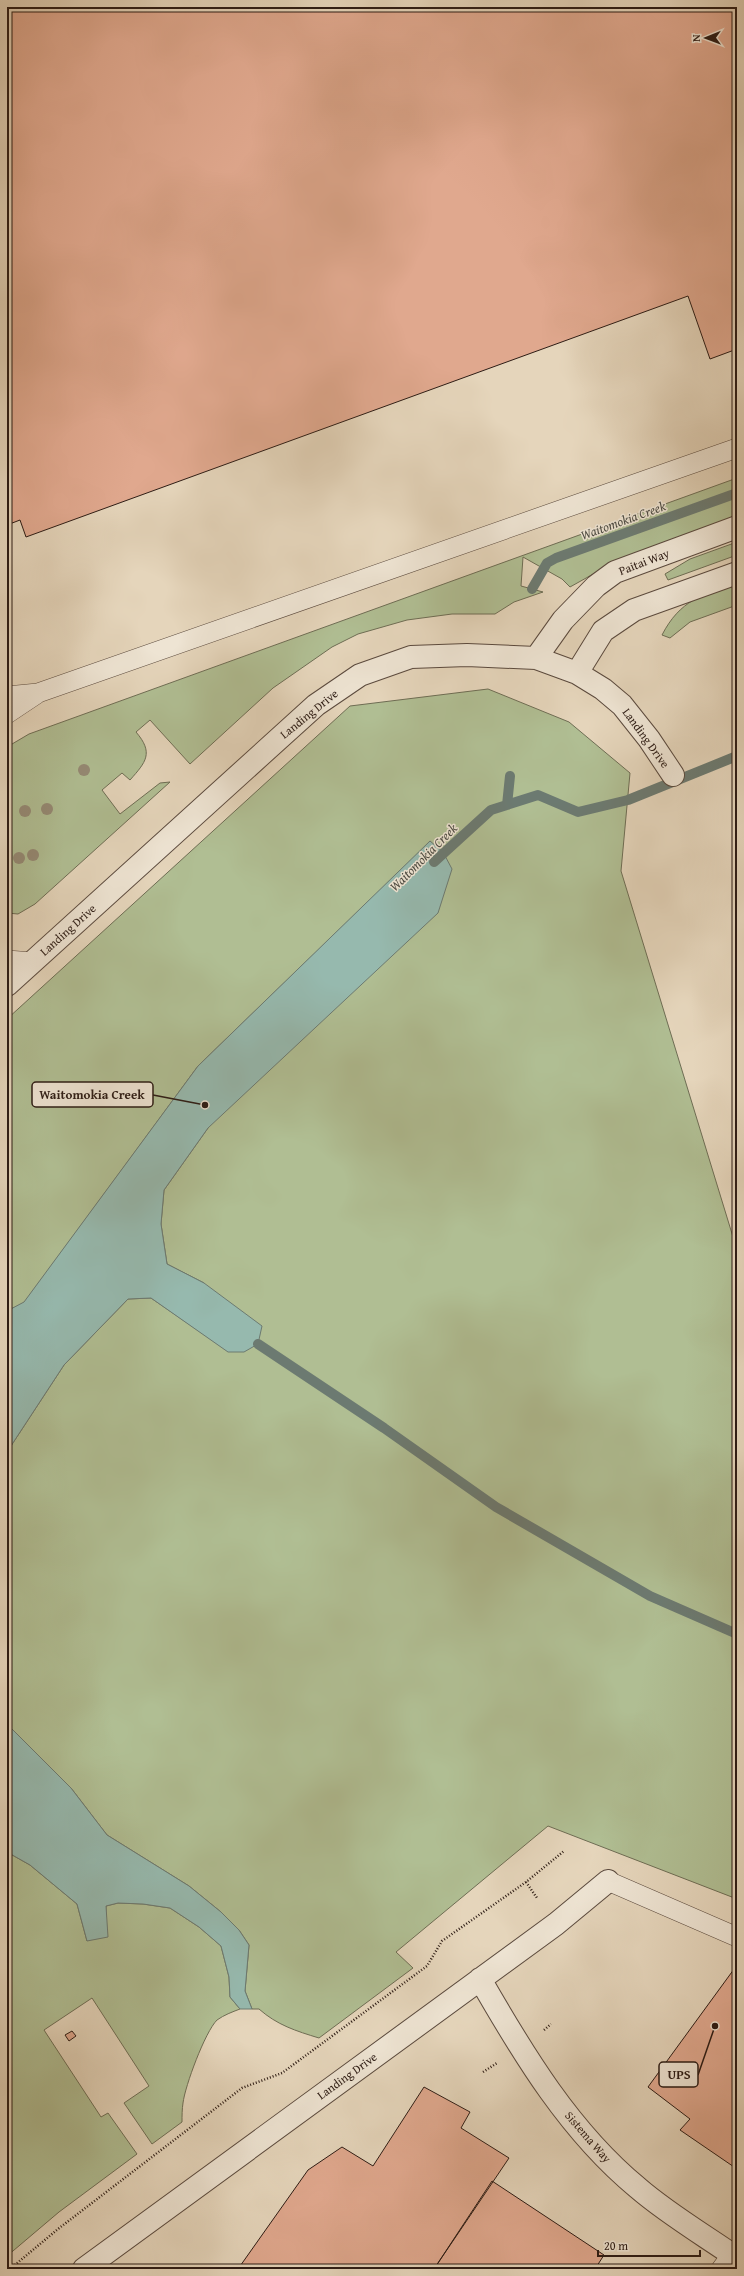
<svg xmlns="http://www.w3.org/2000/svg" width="744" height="2276" font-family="'Gentium Book Plus',serif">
<rect width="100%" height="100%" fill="#e5d5bb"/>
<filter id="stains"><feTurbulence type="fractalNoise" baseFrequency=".005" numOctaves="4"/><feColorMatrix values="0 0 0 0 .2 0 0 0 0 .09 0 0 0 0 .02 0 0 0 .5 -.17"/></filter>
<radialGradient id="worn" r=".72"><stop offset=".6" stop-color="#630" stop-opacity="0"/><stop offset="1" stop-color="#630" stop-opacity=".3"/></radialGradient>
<path fill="#b0be93" stroke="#6e6d54" d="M737,478V516L622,558L570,587L562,579L523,557L521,586L543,592L514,602L495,614H452L407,620L358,634L332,647L273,688L190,764L150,720L136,732C154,753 146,762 130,780L122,773L102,790L120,814L160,783L170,782L35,904L18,914L7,913V747L29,734Z
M737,542V555L668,580L665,574L690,559Z
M737,582V605L690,622L670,638L662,635C680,600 702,595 737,582Z
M488,689L569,722L630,773L621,871L737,1250V1899L548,1826L396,1952L413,1968L319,2038C296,2031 277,2025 259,2009H252L245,1991L249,1945L239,1930L221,1912L189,1886L107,1835L71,1788L7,1724V1452L64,1365L128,1299L151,1298L228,1351L204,1283L167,1264L161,1224L164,1190L208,1128L431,841L198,1066L24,1303L7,1311V1019L350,706Z
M7,1852L30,1865L77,1904L87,1941L106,1917V1906L118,1903L143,1904L170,1908L199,1927L221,1946L229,1977L230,1997L240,2009C232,2012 224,2015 217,2020C205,2032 185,2086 183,2103C182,2109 182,2116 182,2122L152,2144L124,2103L149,2086L92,1998L44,2030L101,2117L108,2113L137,2154L59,2212L7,2256Z"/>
<path fill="#96b9ae" stroke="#6c7a71" d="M430,841L443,852L452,869L438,913L208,1128L164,1190L161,1224L167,1264L204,1283L262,1326L258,1344L244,1352H228L151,1298L128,1299L64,1365L7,1452V1311L24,1302L198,1066Z
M7,1724L71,1788L107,1835L189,1886L221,1912L239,1930L249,1945L245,1991L252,2009H240L230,1997L229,1977L221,1946L199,1927L170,1908L143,1904L118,1903L106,1906L108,1937L87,1941L77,1904L30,1865L7,1852Z"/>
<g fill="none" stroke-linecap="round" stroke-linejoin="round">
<path stroke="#6c7a71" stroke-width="10" d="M532,589L547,563L556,558L737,493
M507,805L510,776
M434,862L491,810L538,795L578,812L628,800L737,756
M258,1344L384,1428L496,1507L650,1596L737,1634"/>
</g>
<path fill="#e0a88e" stroke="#2d1c15" d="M7,7H737V349L710,359L688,296L26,537L20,520L7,525Z
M737,1965V2169L680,2130L690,2119L648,2087Z
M72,2031L76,2036L69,2041L65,2035Z
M424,2087L470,2112L461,2128L509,2158L434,2269H238L308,2170L342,2147L373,2166Z
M492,2181L604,2255L595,2269H434Z"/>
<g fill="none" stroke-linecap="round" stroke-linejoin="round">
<g stroke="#5b4a3e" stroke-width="20">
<path id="lane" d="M7,696L38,693L737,448
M7,714L37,694
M7,960L33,962
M608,1881L737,1937
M721,2269L732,2254"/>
</g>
<g stroke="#5b4a3e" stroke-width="24">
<path id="street" d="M536,658L563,620L596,586L615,572L737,527
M577,673L603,631L634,610L737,573
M7,985L316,705L360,675L411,657L467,655L536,658L577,673L603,689L622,705L649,739L673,775
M480,1979C523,2054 570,2132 638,2188C668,2214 704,2235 737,2258
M84,2269L556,1924L608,1881"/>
</g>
<path stroke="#2d1c15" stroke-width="2.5" stroke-dasharray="1 2" stroke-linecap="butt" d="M526,1882L537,1898
M544,2030L551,2024
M483,2072L497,2063
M10,2269L58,2229L242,2088L282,2073L427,1966L442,1941L526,1882L564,1851"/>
<use href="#lane" stroke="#eee4d3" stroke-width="19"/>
<use href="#street" stroke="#eee4d3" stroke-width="22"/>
</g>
<g fill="#958a75">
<circle cx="84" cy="770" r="6"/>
<circle cx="47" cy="809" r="6"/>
<circle cx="25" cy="811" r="6"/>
<circle cx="33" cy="855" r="6"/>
<circle cx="19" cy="858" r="6"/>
</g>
<g text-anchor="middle" stroke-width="3" stroke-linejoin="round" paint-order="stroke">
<g font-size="12" fill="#2d1c15" stroke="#eee4d3">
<text transform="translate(644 562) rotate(-21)" y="4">Paitai Way</text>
<text transform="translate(309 714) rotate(-39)" y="4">Landing Drive</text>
<text transform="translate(646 738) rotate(54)" y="4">Landing Drive</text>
<text transform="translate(68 930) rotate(-42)" y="4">Landing Drive</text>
<text transform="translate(347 2076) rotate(-36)" y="4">Landing Drive</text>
<text transform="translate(588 2137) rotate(49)" y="4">Sistema Way</text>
</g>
<g font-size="13" font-style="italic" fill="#4c4b43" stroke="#eee4d3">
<text transform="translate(623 520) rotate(-20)" y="5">Waitomokia Creek</text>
<text transform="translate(423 857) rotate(-45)" y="5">Waitomokia Creek</text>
</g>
</g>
<path fill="none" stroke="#2d1c15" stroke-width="1.5" d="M205 1105L153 1095M715 2026L698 2075"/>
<g fill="#2d1c15" stroke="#eee4d3" stroke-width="1.5">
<circle cx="205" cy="1105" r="4"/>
<circle cx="715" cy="2026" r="4"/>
</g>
<g fill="#eee4d3" stroke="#2d1c15" stroke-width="1.5">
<rect x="32" y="1082" width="121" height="25" rx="4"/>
<rect x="659" y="2062" width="39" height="25" rx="4"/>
</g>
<g font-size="13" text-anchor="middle" font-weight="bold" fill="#2d1c15">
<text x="92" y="1099">Waitomokia Creek</text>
<text x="679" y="2079">UPS</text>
</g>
<rect width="744" height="2276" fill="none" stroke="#e5d5bb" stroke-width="24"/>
<rect x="8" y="8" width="728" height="2260" fill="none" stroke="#2d1c15" stroke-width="2"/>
<rect x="12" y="12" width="720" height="2252" fill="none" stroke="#2d1c15"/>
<g transform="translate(706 38) rotate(269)" stroke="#eee4d3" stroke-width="3" paint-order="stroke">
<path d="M0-3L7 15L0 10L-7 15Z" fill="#2d1c15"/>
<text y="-6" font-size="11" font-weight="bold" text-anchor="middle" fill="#2d1c15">N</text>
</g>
<path d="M598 2250v6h102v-6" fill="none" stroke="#2d1c15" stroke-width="2"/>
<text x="604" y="2250" font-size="12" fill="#2d1c15" stroke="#eee4d3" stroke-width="3" paint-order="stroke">20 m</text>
<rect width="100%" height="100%" filter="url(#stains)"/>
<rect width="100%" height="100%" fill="url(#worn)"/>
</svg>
